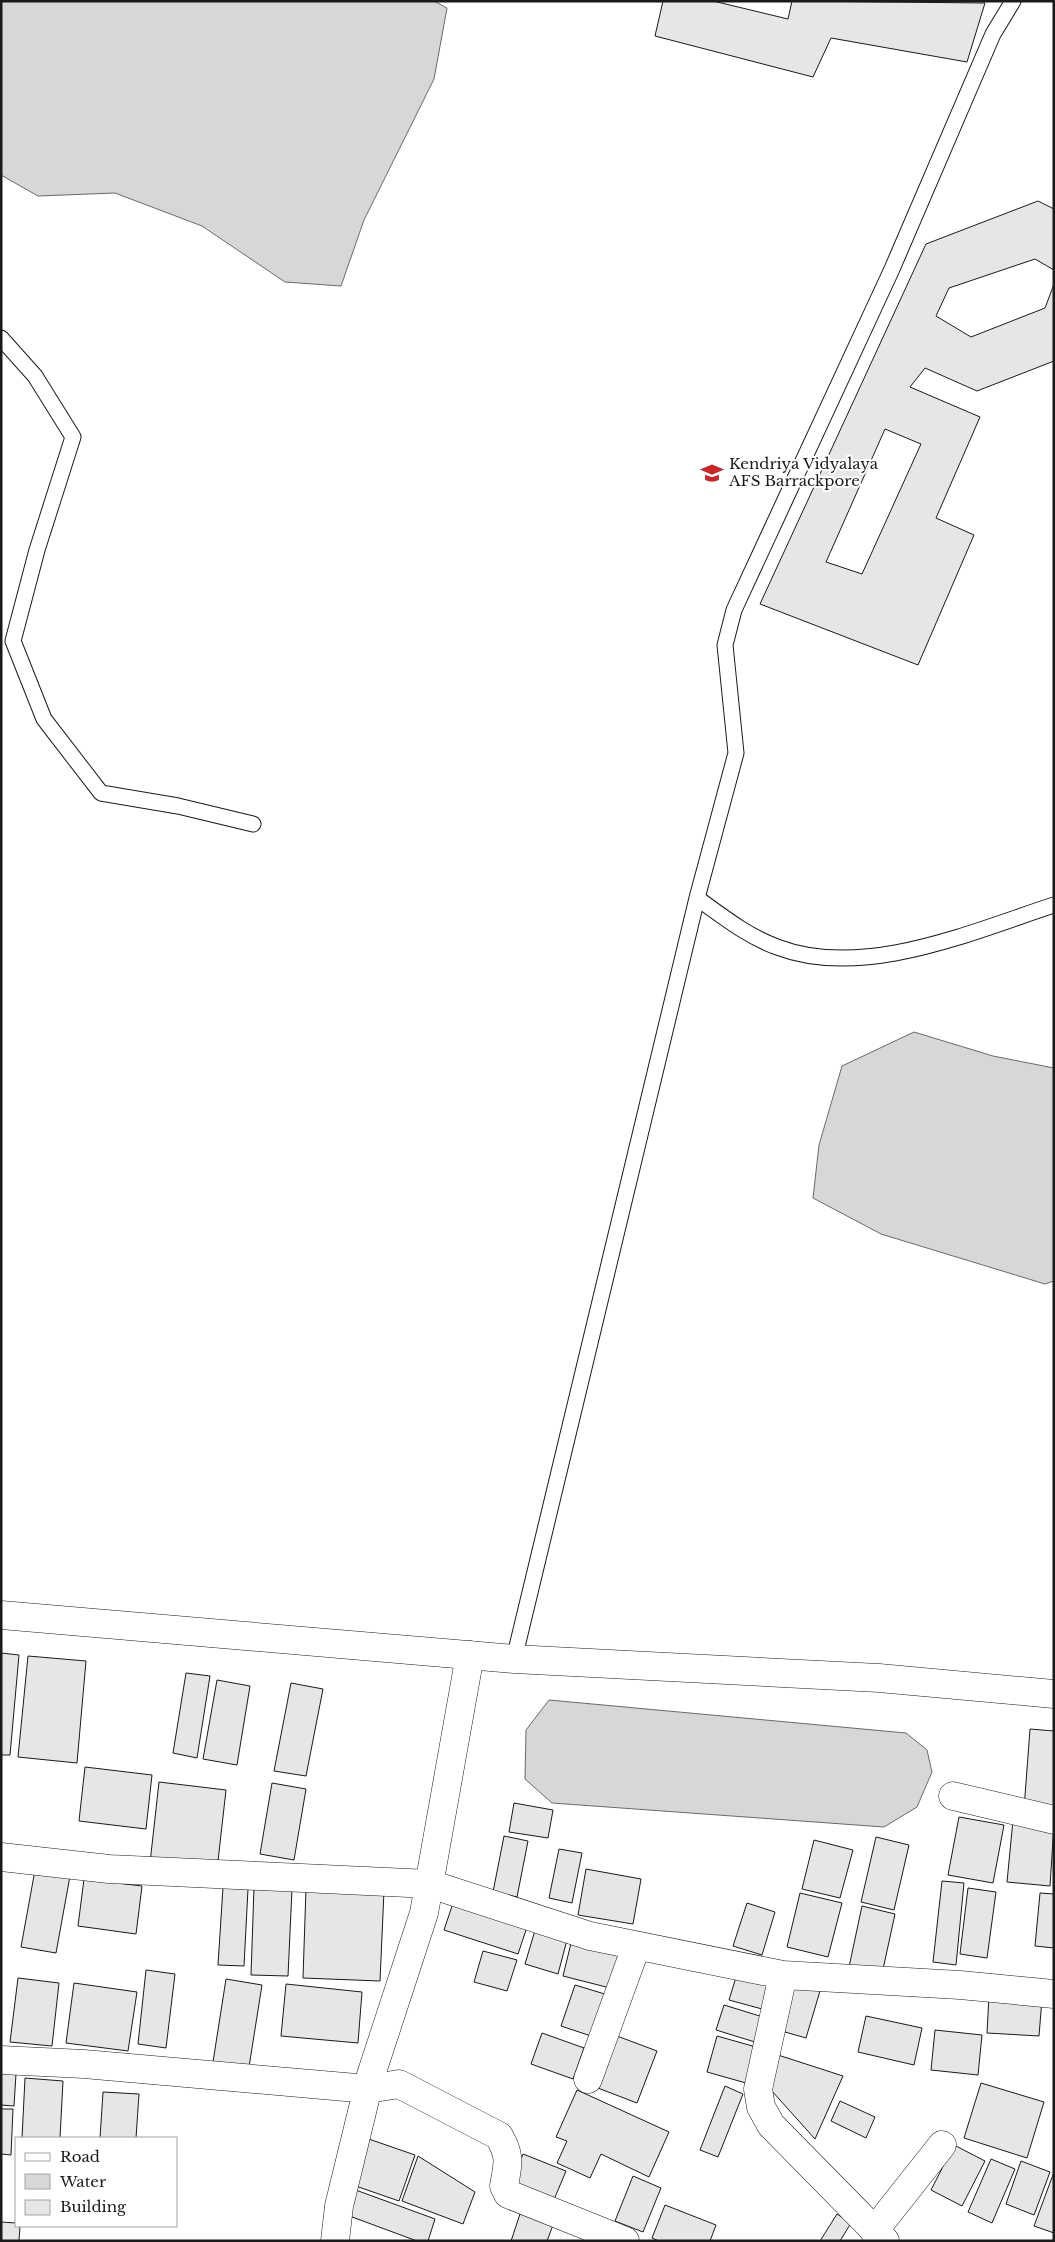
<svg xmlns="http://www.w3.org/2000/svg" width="1055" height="2242" font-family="'Libre Baskerville',serif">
<rect width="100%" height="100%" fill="#fff"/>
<path fill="#d7d7d7" stroke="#6a6a6a" d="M1,1H434L447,8L434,79L364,220L341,286L285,282L202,226L115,193L38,196L1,175Z
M914,1032L993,1056L1054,1068V1281L1045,1284L881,1234L813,1198L819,1145L842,1066Z
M549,1700L906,1733L927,1750L932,1772L917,1807L884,1827L552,1803L525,1779L526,1730Z"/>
<path fill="#e6e6e6" stroke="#1a1a1a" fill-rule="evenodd" d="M663,1H713L788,19L792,1L985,3L967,62L831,38L813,77L655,36Z
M1038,201L1054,209V270L1035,259L949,288L936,316L971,337L1045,308L1054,284V361L977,391L925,368L910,387L980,417L936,518L974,535L918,665L760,604L926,244ZM885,429L921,444L862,574L826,562Z
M1,1653L19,1655L10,1755H1Z
M28,1656L86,1661L77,1763L18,1757Z
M186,1673L210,1676L197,1758L173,1753Z
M217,1680L250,1686L237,1765L203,1759Z
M291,1683L323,1689L306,1776L274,1771Z
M1030,1729L1054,1731V1811L1024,1809Z
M85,1767L152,1775L146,1829L79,1821Z
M159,1782L226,1790L217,1870L150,1863Z
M272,1783L306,1789L294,1860L260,1854Z
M514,1803L553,1810L548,1838L509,1832Z
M959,1817L1004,1825L993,1883L948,1875Z
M1013,1820L1054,1824L1050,1886L1007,1882Z
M504,1836L528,1841L517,1897L493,1892Z
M876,1837L909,1845L894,1910L861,1902Z
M814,1840L853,1850L840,1898L802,1889Z
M559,1849L582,1853L572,1903L549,1898Z
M586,1869L641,1879L633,1924L578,1915Z
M35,1870L70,1876L56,1953L21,1947Z
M84,1879L142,1886L136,1934L78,1926Z
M942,1881L964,1883L956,1965L933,1962Z
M223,1887L248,1889L244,1966L218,1965Z
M254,1887L292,1889L288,1976L251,1975Z
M306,1888L384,1891L380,1981L303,1978Z
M968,1888L996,1892L987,1958L960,1954Z
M800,1893L842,1903L828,1957L787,1947Z
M1040,1893L1054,1894V1948L1035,1946Z
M454,1900L528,1924L518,1954L444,1930Z
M747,1903L775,1912L762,1955L733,1946Z
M862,1906L895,1914L882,1974L849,1967Z
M536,1927L568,1936L558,1974L525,1964Z
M573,1935L620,1948L610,1988L563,1976Z
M483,1951L517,1960L507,1991L474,1982Z
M146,1970L175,1974L166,2048L138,2044Z
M737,1974L769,1984L762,2009L729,2000Z
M18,1978L59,1983L52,2046L10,2042Z
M226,1979L262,1985L249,2067L213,2062Z
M74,1983L137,1992L128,2051L66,2043Z
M793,1983L820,1991L806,2038L778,2030Z
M286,1984L362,1992L358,2043L281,2036Z
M575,1985L608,1995L594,2037L561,2026Z
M989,1995L1042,1999L1039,2036L987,2033Z
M724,2005L763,2017L755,2042L716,2030Z
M866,2016L922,2028L914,2065L858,2052Z
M935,2030L982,2035L978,2075L931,2070Z
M542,2033L584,2048L573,2079L531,2064Z
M609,2033L657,2051L637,2103L590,2085Z
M717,2036L756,2047L746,2083L707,2072Z
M778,2055L843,2076L815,2139L771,2090Z
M1,2073L16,2074L14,2106L1,2105Z
M25,2078L63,2081L60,2138H22Z
M981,2083L1044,2102L1027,2158L964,2138Z
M725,2086L743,2094L718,2157L700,2150Z
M577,2090L669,2132L649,2177L601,2154L590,2178L557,2163L567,2141L556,2137Z
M103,2092L139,2094L136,2138H100Z
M840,2101L875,2117L866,2138L831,2121Z
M1,2109H13L11,2155L1,2154Z
M363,2137L415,2155L399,2201L347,2183Z
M954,2145L985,2161L962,2206L931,2190Z
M523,2154L566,2171L553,2202L511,2185Z
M418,2156L475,2192L463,2224L402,2201Z
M991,2159L1015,2169L992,2223L968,2212Z
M1021,2161L1050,2172L1034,2215L1006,2204Z
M1054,2172V2233L1034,2226Z
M633,2176L661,2188L643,2232L615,2221Z
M353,2189L435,2219L428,2241H417L344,2214Z
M523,2205L556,2217L547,2241H511Z
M665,2205L716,2225L710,2241H659L652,2238Z
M837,2214L851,2223L840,2241H820Z
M1,2222L16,2223V2226H20L19,2241H1Z"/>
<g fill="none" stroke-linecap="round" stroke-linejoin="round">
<g stroke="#1a1a1a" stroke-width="17">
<path id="service" d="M1,338L35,376L73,437L37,550L13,641L44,719L101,793L178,806L253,824
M697,898C722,916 747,936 777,947C863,980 971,932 1054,905
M514,1659L697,898L736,753L725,645L734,610L892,269L993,34L1013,1"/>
</g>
<g stroke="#1a1a1a" stroke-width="29">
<path id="minor" d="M953,1796L1054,1820
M1,1857L109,1869L430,1884L590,1936L783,1975L960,1985L1054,1994
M783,1975L758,2089L761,2107L771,2125L885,2241
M1,2060L84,2064L368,2089L399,2084L499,2136C511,2157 508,2163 504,2186L508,2194L625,2241
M588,2079L636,1947
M874,2231L942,2145
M335,2241L339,2206L371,2075L424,1913L470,1655"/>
</g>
<g stroke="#1a1a1a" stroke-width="29">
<path id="primary" d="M1,1615L514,1659L879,1678L1054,1694"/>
</g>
<use href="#service" stroke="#fff" stroke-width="15"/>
<use href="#minor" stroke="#fff" stroke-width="28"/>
<use href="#primary" stroke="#fff" stroke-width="28"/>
</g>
<defs>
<g id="school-bare" transform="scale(1.725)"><path d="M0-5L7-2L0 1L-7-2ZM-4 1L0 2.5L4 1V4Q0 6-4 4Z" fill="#c62828" stroke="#fff" stroke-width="2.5" paint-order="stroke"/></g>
</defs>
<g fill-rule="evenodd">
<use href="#school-bare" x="712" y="473"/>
</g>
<g text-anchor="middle" stroke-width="4" stroke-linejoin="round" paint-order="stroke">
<g font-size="15" fill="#1a1a1a" stroke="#fff" text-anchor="start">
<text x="729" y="469">Kendriya Vidyalaya<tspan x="729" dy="17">AFS Barrackpore</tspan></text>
</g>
</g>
<rect width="1055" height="2242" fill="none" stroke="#1a1a1a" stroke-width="5"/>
<rect x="15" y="2137" width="162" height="90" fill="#ffffff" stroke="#a3a3a3"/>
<rect x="25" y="2153" width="25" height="8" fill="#ffffff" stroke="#a3a3a3"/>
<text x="60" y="2162" font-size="15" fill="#1a1a1a">Road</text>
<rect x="25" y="2174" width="25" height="15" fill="#d7d7d7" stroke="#a3a3a3"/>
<text x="60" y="2187" font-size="15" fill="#1a1a1a">Water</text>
<rect x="25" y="2200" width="25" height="15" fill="#e6e6e6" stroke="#a3a3a3"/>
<text x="60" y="2212" font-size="15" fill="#1a1a1a">Building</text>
</svg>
